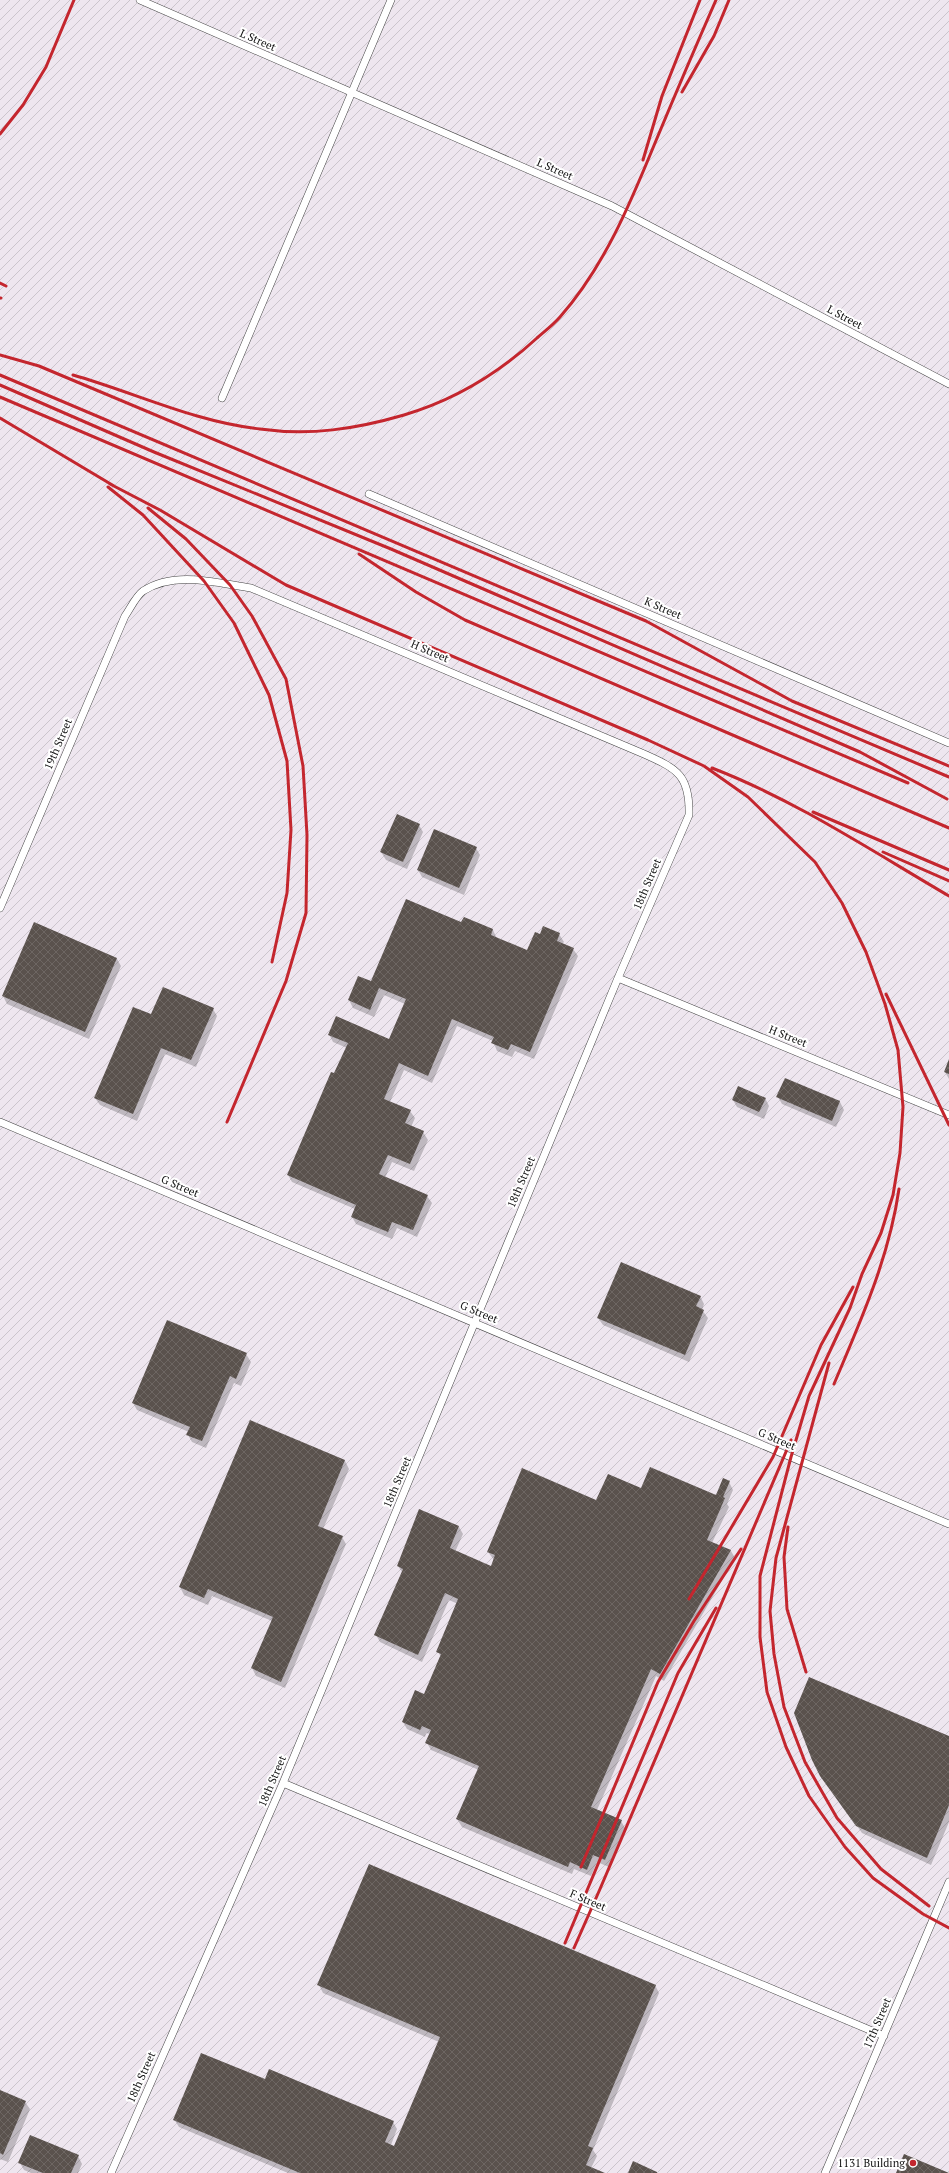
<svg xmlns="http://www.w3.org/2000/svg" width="949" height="2173" font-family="'PT Serif',serif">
<defs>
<pattern id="industrial-furrows" width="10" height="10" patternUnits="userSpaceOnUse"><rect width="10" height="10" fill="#eee6ef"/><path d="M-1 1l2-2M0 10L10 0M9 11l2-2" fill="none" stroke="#cbc4cc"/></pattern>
<pattern id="building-cross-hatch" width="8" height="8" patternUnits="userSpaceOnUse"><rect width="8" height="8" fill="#5a524d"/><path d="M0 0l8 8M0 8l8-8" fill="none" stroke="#6d6662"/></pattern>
</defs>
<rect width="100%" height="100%" fill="#fffdf5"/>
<path fill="url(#industrial-furrows)" d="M0,0H949V2173H0Z"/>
<path fill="#0003" d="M419,825L423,832L407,869L386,860L381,852Z
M476,848L480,855L464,895L422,877L418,870Z
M464,918L493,930L497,939L527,951L540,935L559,934L564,942L562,944L573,949L578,956L534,1059L515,1051L512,1057L497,1051L493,1041L457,1026L432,1083L404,1070L390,1102L410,1111L415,1118L411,1127L423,1132L428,1140L414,1171L392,1162L385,1178L427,1196L432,1203L417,1237L397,1228L392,1239L356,1224L352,1217L355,1209L292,1182L288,1175L347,1048L333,1042L329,1034L389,1041L405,1004L384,995L374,1017L353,1008L349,1000L371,982L462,924Z
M35,923L117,959L121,966L89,1039L7,1004L3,996Z
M213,1009L217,1016L196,1067L165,1054L137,1121L100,1105L95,1098L152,1016Z
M949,1062V1079L945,1072Z
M785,1079L840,1102L844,1110L836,1127L782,1104L778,1097Z
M765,1098L769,1106L764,1119L737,1107L733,1100Z
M700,1296L704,1304L702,1310L708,1318L689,1362L603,1325L598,1318Z
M246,1354L251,1362L241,1386L234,1383L206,1448L192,1442L188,1435L189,1432L137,1410L133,1403Z
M250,1421L345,1461L349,1469L323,1529L342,1537L346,1544L285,1688L256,1676L252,1668L272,1621L212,1596L208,1605L184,1595L180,1587Z
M729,1482L733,1490L727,1504L729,1507L712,1543L731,1551L735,1558L664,1681L656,1676L597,1810L621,1821L625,1828L609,1867L597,1862L591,1876L574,1869L572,1874L462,1827L457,1819L479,1770L431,1750L427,1743L430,1734L426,1733L425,1737L407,1729L403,1722L425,1695L441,1658L438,1651L458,1604L449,1600L422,1662L380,1642L376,1635L402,1572L398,1566L459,1527L463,1534L455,1552L491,1567L494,1560L488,1552L597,1501L641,1490L716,1496Z
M949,1737V1822L931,1865L862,1833L821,1775Z
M319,1985H655L659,1993L593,2150L597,2156L591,2168L603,2173H288L179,2127L174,2119L266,2081L393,2122L397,2129L391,2145L395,2147L439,2042L323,1993Z
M0,2091L25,2102L30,2109L8,2162L0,2159Z
M78,2156L82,2164L78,2173H31L24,2170L20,2163Z"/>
<path fill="url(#building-cross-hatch)" d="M397,814L420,824L403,862L380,852Z
M434,829L477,847L459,888L417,870Z
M406,899L461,922L464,917L493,929L491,935L527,950L535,932L540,934L543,926L560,933L557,941L574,948L530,1052L511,1044L508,1050L491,1043L494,1037L452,1019L428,1076L399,1063L384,1099L411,1110L405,1123L424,1131L410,1164L388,1155L379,1174L428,1195L413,1230L392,1222L388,1232L351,1217L356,1205L287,1175L331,1072L334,1073L348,1043L328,1035L336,1016L389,1039L406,999L379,988L370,1010L348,1000L358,976L371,981Z
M34,922L117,958L85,1032L2,996Z
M163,987L214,1008L191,1060L161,1048L133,1114L94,1098L133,1007L151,1014Z
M949,1059V1074L944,1072Z
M785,1078L840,1101L832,1121L776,1097Z
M738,1086L766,1098L759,1112L732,1100Z
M621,1262L701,1296L696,1306L704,1310L685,1355L597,1318Z
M167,1320L247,1353L236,1379L230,1376L202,1441L186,1435L190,1427L132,1403Z
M250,1420L345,1460L318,1526L343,1536L281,1682L251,1668L273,1617L208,1589L204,1598L179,1587Z
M650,1467L716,1495L723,1478L730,1481L723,1497L725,1498L707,1540L731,1550L660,1674L651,1669L591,1807L622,1820L605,1860L593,1855L587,1870L570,1862L568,1867L456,1819L479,1766L425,1743L431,1730L422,1726L420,1730L402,1722L415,1690L424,1694L441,1654L436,1652L458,1599L445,1593L418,1655L374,1635L403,1569L397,1566L419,1509L459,1526L450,1548L491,1566L495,1555L487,1552L522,1468L596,1500L608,1474L641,1488Z
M809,1677L949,1736V1805L927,1858L856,1826L820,1776L812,1760L794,1713Z
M369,1864L656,1985L588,2146L593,2148L586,2165L605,2173H300L173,2120L201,2053L265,2079L269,2069L394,2121L385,2142L394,2146L440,2037L317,1985Z
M0,2090L26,2101L3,2155L0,2153Z
M30,2135L79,2155L71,2173H43L18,2163Z
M904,2154L949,2173H896Z
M633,2161L657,2172V2173H628Z"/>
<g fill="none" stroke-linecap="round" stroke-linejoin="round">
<g stroke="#444" stroke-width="8">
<path id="service" d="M140,0L612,206L949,384
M222,398L391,0
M369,494L949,743
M0,908L125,616C130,609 136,596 143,591C175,570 217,583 251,588L644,754C678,769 690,776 689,815L618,978L283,1783L111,2173
M618,978L949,1115
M0,1122L949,1524
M283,1783L884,2036
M825,2173L949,1882"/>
</g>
<use href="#service" stroke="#fff" stroke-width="7"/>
<path stroke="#c4262e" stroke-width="3" d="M682,92L714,36L729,0
M0,134L23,105L46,67L74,0
M643,160L662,96L700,0
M0,283L6,286
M0,298H1
M0,355L39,366L646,621L792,701L949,766
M0,375L949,777
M73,375C136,393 195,422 260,429C310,436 356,429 404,415C455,400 498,374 537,338C545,331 553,325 560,317C604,267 630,204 655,143C675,95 695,48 716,0
M0,385L154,452L391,549L860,752L947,799
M0,397L908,783
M0,418L114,486
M110,484L160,510L286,585L648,740L704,766L748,797L815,862L842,903L866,952L885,1004L898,1050L903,1107L900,1153L893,1195L881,1233L862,1274L850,1308L809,1396L791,1457L760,1576V1637L767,1692L786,1747L809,1796L845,1847L873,1878L923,1914L949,1928
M108,487L143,515L204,581L234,623L269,695L287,761L291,830L287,893L272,962
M148,508L186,539L230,585L252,616L286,679L303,766L307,835L306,913L286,981L227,1122
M359,554L416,592L465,620L949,828
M712,768C795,800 872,851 949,896
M813,812L949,870
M883,852L949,881
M886,994L949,1125
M829,1363L776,1558L770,1611L774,1654L784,1707L805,1762L837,1818L881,1869L929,1906
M834,1384C861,1320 889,1258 899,1189
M788,1527L784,1557L787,1609L806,1672
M689,1599L773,1457L821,1345L853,1287
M581,1867L658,1682L694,1621L741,1549
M565,1943L678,1673L716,1608
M574,1948L600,1889L791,1440"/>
</g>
<circle fill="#c4262e" stroke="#fff" stroke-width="1.5" cx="913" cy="2163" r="4"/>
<g text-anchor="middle" stroke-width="4" stroke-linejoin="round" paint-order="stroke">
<g font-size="11" fill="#111" stroke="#fff">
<text transform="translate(258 40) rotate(24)" y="4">L Street</text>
<text transform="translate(555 169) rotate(24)" y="4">L Street</text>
<text transform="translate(845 317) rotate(28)" y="4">L Street</text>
<text transform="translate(663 608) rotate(23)" y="4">K Street</text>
<text transform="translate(430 651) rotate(23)" y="4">H Street</text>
<text transform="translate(58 744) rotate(-67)" y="4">19th Street</text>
<text transform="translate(647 884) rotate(-67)" y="4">18th Street</text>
<text transform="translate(788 1036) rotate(22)" y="4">H Street</text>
<text transform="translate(521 1182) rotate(-67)" y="4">18th Street</text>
<text transform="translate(180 1186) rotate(23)" y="4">G Street</text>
<text transform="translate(479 1312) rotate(23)" y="4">G Street</text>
<text transform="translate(777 1439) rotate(23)" y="4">G Street</text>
<text transform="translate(397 1482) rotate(-67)" y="4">18th Street</text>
<text transform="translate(272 1781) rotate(-67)" y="4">18th Street</text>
<text transform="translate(588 1900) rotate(23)" y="4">F Street</text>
<text transform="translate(877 2023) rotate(-67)" y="4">17th Street</text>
<text transform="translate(141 2077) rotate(-66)" y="4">18th Street</text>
</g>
<g font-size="11" fill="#111" stroke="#fff" text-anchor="end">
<text x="905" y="2167">1131 Building</text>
</g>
</g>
</svg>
